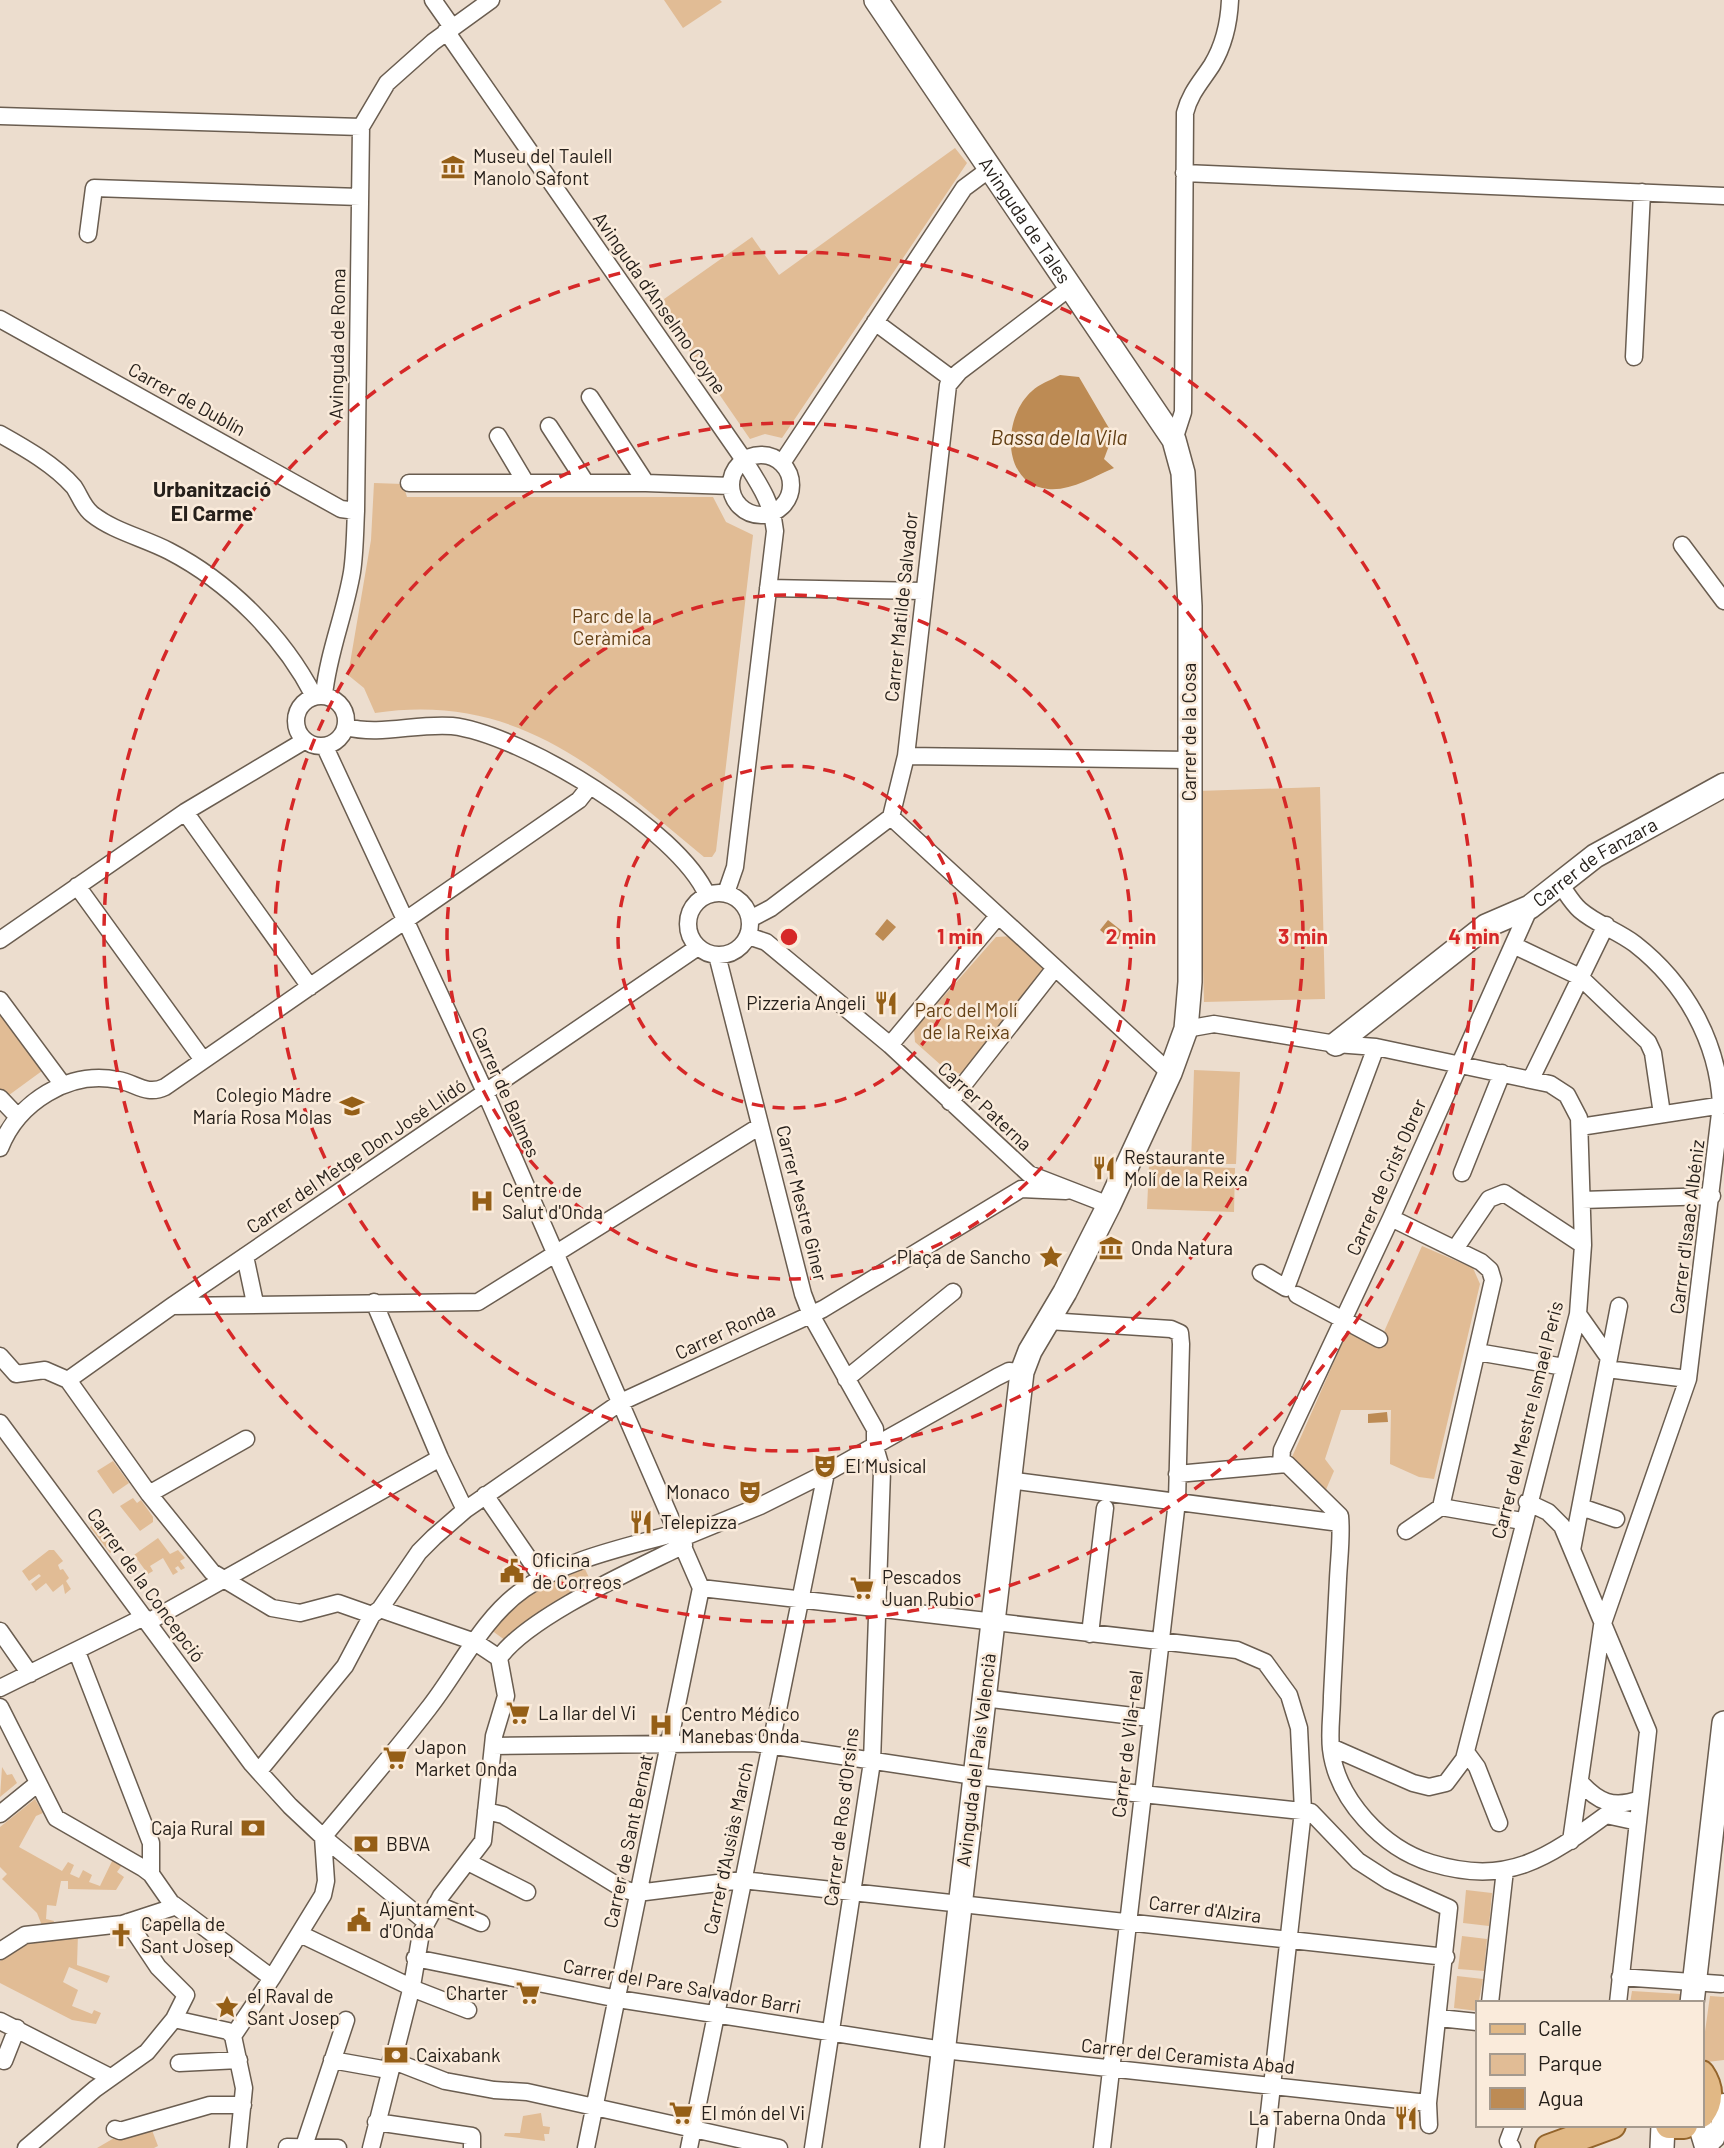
<svg xmlns="http://www.w3.org/2000/svg" width="1724" height="2148" font-family="Barlow,sans-serif">
<rect width="100%" height="100%" fill="#ecddce"/>
<path fill="#e1bc95" d="M664,0H720L722,2L683,28Z
M955,148L967,163L782,438L765,434L750,439L657,304L752,237L779,275Z
M374,483L403,484L407,497H713L726,522L753,535L716,851L712,857H704C601,772 520,692 375,713L364,688L348,675L371,540Z
M1320,787L1325,999L1204,1002L1198,791Z
M1013,936L1043,963L1046,980L964,1073L951,1074L915,1042L914,1030L996,937Z
M0,1006L46,1068L5,1098L0,1091Z
M1194,1070L1240,1072L1236,1164H1191Z
M1149,1165L1235,1168L1234,1212L1147,1209Z
M1422,1246L1473,1268L1480,1284L1434,1479L1419,1477L1390,1464L1391,1410H1341L1325,1459L1334,1471L1325,1492L1292,1457L1348,1330L1383,1334Z
M113,1461L129,1483L113,1494L97,1471Z
M133,1498L137,1503L141,1500L153,1517V1522L140,1531L120,1506Z
M99,1521L118,1547L110,1553L90,1527Z
M158,1538L170,1554L178,1550L185,1558L180,1561L185,1568L181,1570L178,1566L175,1568L178,1572L173,1575L163,1558L150,1566L153,1571L148,1574L134,1555Z
M49,1550H54L63,1561L58,1565L60,1570L63,1569L69,1578L66,1581L71,1589L65,1594L63,1584L53,1592L46,1583L36,1591L31,1584L41,1576L39,1574L29,1581L22,1571Z
M584,1567L594,1588L509,1643L491,1630L540,1585Z
M2,1767L7,1775L12,1774L17,1783L0,1797Z
M35,1799L43,1813L36,1816L19,1847L62,1871L68,1862L74,1865L70,1874L79,1878L83,1870L92,1875L89,1882L100,1886L115,1855L122,1865L117,1872L124,1877L116,1890L68,1889V1881H61L56,1906L47,1905L46,1919L54,1921L53,1927L43,1928L37,1913L2,1879L7,1874L0,1867V1827Z
M1466,1890L1492,1893L1489,1926L1463,1923Z
M78,1934L77,1965L110,1976L107,1983L69,1967L63,1982L78,1990L72,2006L92,2014L94,2010L101,2013L96,2024L72,2020L0,1983V1961L20,1943Z
M1462,1936L1487,1939L1484,1971L1458,1969Z
M1457,1976L1483,1979L1477,2011L1454,2008Z
M1632,1991L1681,1994L1680,2003H1630Z
M1710,1996L1724,1997V2060L1707,2062L1702,2053Z
M541,2113L543,2126L550,2127L549,2134H544L545,2141L504,2136L505,2133H520L523,2116Z
M150,2125L158,2146L154,2148H97L121,2134Z"/>
<path fill="#bd8b54" d="M1060,375L1079,377L1113,435L1104,459L1114,468C1093,477 1071,491 1048,489C1001,484 1002,417 1032,391C1039,384 1051,380 1060,375Z
M887,919L896,927L883,941L875,934Z
M1108,920L1122,931L1116,944L1100,930Z
M1387,1412L1388,1422L1368,1423V1414Z"/>
<g fill="none" stroke-linecap="round" stroke-linejoin="round">
<g stroke="#6a5d50" stroke-width="19">
<path id="street" d="M433,0L452,27
M446,31L744,460C759,484 772,502 775,531L735,867L726,893
M0,116L361,127
M1184,173L1724,196
M88,234L94,188L360,197
M0,319L341,509L356,511
M875,322L952,379
M1634,357L1642,192
M590,397L646,483
M549,426L586,483
M0,434C25,448 55,465 74,487C80,496 83,507 92,514C113,531 144,538 169,551C229,582 283,636 314,696
M498,436L526,483
M1174,440L1183,412L1185,113C1190,93 1201,82 1212,65C1224,45 1229,23 1230,0
M731 485a30 30 0 1 1 60 0a30 30 0 1 1-60 0Z
M782,463L964,188L991,168
M409,483H646L731,486
M1682,545L1724,601
M768,588L923,591
M324,695C328,653 345,614 352,572C355,552 355,531 356,511L361,127L387,83L433,42L491,0
M296 721a25 25 0 1 1 50 0a25 25 0 1 1-50 0Z
M346,727C381,736 416,723 452,726C522,734 679,830 707,895
M325,747L486,1094L701,1588L586,2148
M906,756L1189,760
M185,812L310,987
M891,817L1170,1073
M1560,884C1566,892 1572,903 1580,910C1596,924 1618,931 1635,944C1685,983 1718,1041 1721,1105L1688,1379L1602,1626L1571,1841
M77,886L203,1060
M688 924a31 31 0 1 1 62 0a31 31 0 1 1-62 0Z
M750,919L771,908L891,817L906,756L948,385L959,372L1072,286
M748,936L766,942L890,1045L1029,1174L1109,1205
M0,940L185,812L304,741
M1513,945L1580,977L1648,1042L1653,1053L1662,1114
M717,955L803,1294L811,1315L875,1429V1447L882,1471L872,1762L813,2148
M0,1000L63,1085
M1186,1029L1214,1024L1336,1044L1376,1047L1550,1084L1567,1095L1579,1118L1583,1245L1578,1314L1464,1759L1446,1783L1429,1787L1413,1783L1331,1747
M890,1045L998,916
M1531,1079L1606,925
M0,1098L18,1117
M950,1102L1055,968
M1580,1127L1724,1105
M0,1148C18,1102 69,1070 118,1080C136,1083 146,1096 165,1087L579,800L590,786
M1462,1173L1502,1073
M1582,1200L1712,1196
M1391,1218L1481,1262L1490,1270L1493,1280L1441,1507L1406,1531
M1455,1249L1489,1199L1504,1193L1583,1245
M245,1256L255,1303
M1261,1273L1286,1288L1376,1047
M1297,1295L1379,1339
M374,1302L440,1458L465,1510
M172,1306L478,1302L760,1126
M1578,1314L1609,1358
M1048,1321L1171,1329L1180,1333L1181,1344L1177,1501L1102,2148
M1477,1352L1564,1367
M0,1356L16,1374L45,1370L68,1380L149,1494L212,1572L272,1608L300,1613L338,1603L372,1615
M1607,1369L1688,1379
M846,1379L953,1292
M68,1380L172,1306L698,947
M0,1423L252,1764L290,1806L323,1837L426,1922
M1281,1463L1282,1450L1391,1218L1530,907
M1177,1474L1287,1464L1340,1516C1342,1536 1339,1558 1338,1579C1336,1618 1334,1657 1332,1696C1332,1713 1329,1731 1331,1749C1337,1800 1383,1848 1431,1863C1508,1886 1546,1859 1606,1815L1638,1822
M1008,1480L1340,1523
M149,1494L246,1439
M485,1495L542,1578
M1527,1502L1548,1512L1562,1526L1648,1731L1618,2003
M1441,1507L1522,1521
M1581,1507L1616,1519
M682,1538L760,1506L826,1473L997,1377L1009,1371L1022,1372
M1572,1550L1619,1306
M701,1588L1237,1650L1265,1662L1289,1695L1299,1728L1303,1811L1265,2148
M148,1622L440,1458
M0,1631L30,1674
M1090,1634L1105,1508
M77,1652L151,1843V1874
M499,1658C529,1616 636,1569 684,1545
M0,1688L144,1617
M983,1698L1150,1718
M0,1707L56,1818L143,1868L151,1874L174,1907L122,1924L25,1935L0,1951
M493,1746L754,1743L974,1776L1311,1812L1358,1861L1389,1881L1449,1908L1428,2103L1429,2125
M1466,1752L1477,1767L1499,1823
M259,1771L345,1666L372,1615L380,1609L419,1552L434,1537L465,1510L621,1402L823,1309L1021,1189L1066,1191
M1580,1782C1598,1802 1613,1809 1640,1799
M486,1811L503,1815L623,1889L637,1893L742,1880L1446,1957
M0,1814L37,1784
M323,1837C358,1795 394,1753 428,1709C459,1670 482,1618 524,1589C568,1558 628,1547 679,1532
M468,1862L527,1892
M173,1904L272,1978L323,1895L326,1881L323,1837
M436,1904L481,1923
M128,1922L158,1967L186,1995L174,2019
M300,1934L419,1991L468,2010
M415,1958L618,1999L943,2050L1428,2103
M1620,1977L1721,1984
M1490,2003L1505,1870
M1439,2018L1477,2022
M0,2021L110,2077
M233,2036L272,1978
M332,2060L388,2070
M391,2060L445,2081L494,2090L527,2092L779,2148
M4,2061L17,2028
M179,2063L239,2060
M376,2122L472,2136V2148
M115,2129L120,2131L210,2105H243
M304,2146L346,2020
M287,2147L338,2148
M1707,2147L1716,2139L1724,2102
M26,2148L95,2089L147,2052L174,2019L228,2031L233,2036L244,2088L238,2148
M371,2148L412,1986L421,1933L441,1896L483,1841L494,1736L506,1696L499,1658L475,1642L380,1609
M689,2148L826,1473
M1512,2148L1508,2141L1514,2125"/>
</g>
<g stroke="#6a5d50" stroke-width="26">
<g id="secondary">
<path id="s1" d="M876,0L1174,440L1183,473L1190,606V982L1186,1029L1170,1073L1109,1205L1065,1292L1030,1351L1022,1372L932,2148"/>
<path id="s2" d="M1336,1044L1486,926L1530,907L1595,856L1724,785"/>
<path d="M1692,2003L1724,1723"/>
<path d="M1700,2125L1707,2148"/>
<path d="M1662,2148L1663,2125"/>
</g>
</g>
<g stroke="#93642b" stroke-width="30">
<path id="primary" d="M1701,2074C1710,2087 1711,2101 1701,2114
M1669,2125H1684
M1549,2148L1612,2125"/>
</g>
<use href="#street" stroke="#fff" stroke-width="16"/>
<use href="#secondary" stroke="#fff" stroke-width="23"/>
<use href="#primary" stroke="#e1b885" stroke-width="26"/>
</g>
<g fill="none" stroke="#d62828" stroke-width="3.5" stroke-dasharray="12 9">
<circle cx="789" cy="937" r="171"/>
<circle cx="789" cy="937" r="342"/>
<circle cx="789" cy="937" r="514"/>
<circle cx="789" cy="937" r="685"/>
</g>
<defs>
<g id="museum-bare" transform="scale(1.89)"><path d="M0-6L6-3V-2H-6V-3ZM-5-1h2V3h-2ZM-1-1h2V3h-2ZM3-1h2V3H3ZM-6 4H6V6H-6Z" fill="#955f17" stroke="#faebdb" stroke-width="2.5" paint-order="stroke"/></g>
<g id="restaurant-bare" transform="scale(1.89)"><path d="M-5-6h1v4h1v-4h1v4h1v-4h1v5L-1.5 .5V6h-2V.5L-5-1ZM5-6V6H3V1.5H1.5Q1.5-4 5-6Z" fill="#955f17" stroke="#faebdb" stroke-width="2.5" paint-order="stroke"/></g>
<g id="school-bare" transform="scale(1.89)"><path d="M0-5L7-2L0 1L-7-2ZM-4 1L0 2.5L4 1V4Q0 6-4 4Z" fill="#955f17" stroke="#faebdb" stroke-width="2.5" paint-order="stroke"/></g>
<g id="hospital-bare" transform="scale(1.89)"><path d="M-5-5h3v3.5h4V-5h3V5h-3V1.5h-4V5h-3Z" fill="#955f17" stroke="#faebdb" stroke-width="2.5" paint-order="stroke"/></g>
<g id="sight-bare" transform="scale(1.89)"><path d="M0-6L1.8-2.2L6-1.7L2.9 1.2L3.7 5.4L0 3.3L-3.7 5.4L-2.9 1.2L-6-1.7L-1.8-2.2Z" fill="#955f17" stroke="#faebdb" stroke-width="2.5" paint-order="stroke"/></g>
<g id="theatre-bare" transform="scale(1.89)"><path d="M-5-5.5Q0-4 5-5.5V0Q5 5 0 6Q-5 5-5 0ZM-3.3-2.5H-1v1.5H-3.3ZM1-2.5H3.3v1.5H1ZM-2.8 1Q0 5.5 2.8 1Z" fill="#955f17" stroke="#faebdb" stroke-width="2.5" paint-order="stroke"/></g>
<g id="civic-bare" transform="scale(1.89)"><path d="M-.6-6.5H3V-4.5H.6V-3L4-1V1h2V6H-6V1h2V-1L-.6-3ZM-1.2 2.5V6h2.4V2.5Z" fill="#955f17" stroke="#faebdb" stroke-width="2.5" paint-order="stroke"/></g>
<g id="supermarket-bare" transform="scale(1.89)"><path d="M-6-5.5h2.5l.6 2H6L4.5 2H-2.5L-4.4-4H-6ZM-1.5 3.2a1.3 1.3 0 1 0 .1 0ZM3 3.2a1.3 1.3 0 1 0 .1 0Z" fill="#955f17" stroke="#faebdb" stroke-width="2.5" paint-order="stroke"/></g>
<g id="bank-bare" transform="scale(1.89)"><path d="M-6-4H6V4H-6ZM0-2.3a2.3 2.3 0 1 0 0 4.6a2.3 2.3 0 1 0 0-4.6Z" fill="#955f17" stroke="#faebdb" stroke-width="2.5" paint-order="stroke"/></g>
<g id="church-bare" transform="scale(1.89)"><path d="M-1.2-6h2.4v3.5h3.3v2.4h-3.3V6h-2.4V-.1h-3.3v-2.4h3.3Z" fill="#955f17" stroke="#faebdb" stroke-width="2.5" paint-order="stroke"/></g>
</defs>
<g fill-rule="evenodd">
<use href="#museum-bare" x="453" y="167"/>
<use href="#restaurant-bare" x="886" y="1003"/>
<use href="#school-bare" x="352" y="1106"/>
<use href="#restaurant-bare" x="1104" y="1168"/>
<use href="#hospital-bare" x="482" y="1201"/>
<use href="#museum-bare" x="1111" y="1248"/>
<use href="#sight-bare" x="1051" y="1257"/>
<use href="#theatre-bare" x="825" y="1466"/>
<use href="#theatre-bare" x="750" y="1492"/>
<use href="#restaurant-bare" x="641" y="1522"/>
<use href="#civic-bare" x="512" y="1571"/>
<use href="#supermarket-bare" x="862" y="1588"/>
<use href="#supermarket-bare" x="518" y="1713"/>
<use href="#hospital-bare" x="661" y="1725"/>
<use href="#supermarket-bare" x="395" y="1758"/>
<use href="#bank-bare" x="253" y="1828"/>
<use href="#bank-bare" x="366" y="1844"/>
<use href="#civic-bare" x="359" y="1920"/>
<use href="#church-bare" x="121" y="1935"/>
<use href="#supermarket-bare" x="528" y="1993"/>
<use href="#sight-bare" x="227" y="2007"/>
<use href="#bank-bare" x="396" y="2055"/>
<use href="#supermarket-bare" x="681" y="2113"/>
<use href="#restaurant-bare" x="1406" y="2118"/>
</g>
<g text-anchor="middle" stroke-width="5" stroke-linejoin="round" paint-order="stroke">
<g font-size="19" fill="#26201b" stroke="#faebdb" text-anchor="start">
<text x="473" y="163">Museu del Taulell<tspan x="473" dy="22">Manolo Safont</tspan></text>
<text x="866" y="1010" text-anchor="end">Pizzeria Angeli</text>
<text x="332" y="1102" text-anchor="end">Colegio Madre<tspan x="332" dy="22">María Rosa Molas</tspan></text>
<text x="1124" y="1164">Restaurante<tspan x="1124" dy="22">Molí de la Reixa</tspan></text>
<text x="502" y="1197">Centre de<tspan x="502" dy="22">Salut d'Onda</tspan></text>
<text x="1131" y="1255">Onda Natura</text>
<text x="1031" y="1264" text-anchor="end">Plaça de Sancho</text>
<text x="845" y="1473">El Musical</text>
<text x="730" y="1499" text-anchor="end">Monaco</text>
<text x="661" y="1529">Telepizza</text>
<text x="532" y="1567">Oficina<tspan x="532" dy="22">de Correos</tspan></text>
<text x="882" y="1584">Pescados<tspan x="882" dy="22">Juan Rubio</tspan></text>
<text x="538" y="1720">La llar del Vi</text>
<text x="681" y="1721">Centro Médico<tspan x="681" dy="22">Manebas Onda</tspan></text>
<text x="415" y="1754">Japon<tspan x="415" dy="22">Market Onda</tspan></text>
<text x="233" y="1835" text-anchor="end">Caja Rural</text>
<text x="386" y="1851">BBVA</text>
<text x="379" y="1916">Ajuntament<tspan x="379" dy="22">d'Onda</tspan></text>
<text x="141" y="1931">Capella de<tspan x="141" dy="22">Sant Josep</tspan></text>
<text x="508" y="2000" text-anchor="end">Charter</text>
<text x="247" y="2003">el Raval de<tspan x="247" dy="22">Sant Josep</tspan></text>
<text x="416" y="2062">Caixabank</text>
<text x="701" y="2120">El món del Vi</text>
<text x="1386" y="2125" text-anchor="end">La Taberna Onda</text>
</g>
<g font-size="19" fill="#26201b" stroke="#faebdb">
<text dy="7" stroke="none"><textPath href="#s1" startOffset="266">Avinguda de Tales</textPath></text>
<text transform="translate(660 303) rotate(55)" y="7">Avinguda d'Anselmo Coyne</text>
<text transform="translate(337 344) rotate(-89)" y="7">Avinguda de Roma</text>
<text transform="translate(187 399) rotate(29)" y="7">Carrer de Dublín</text>
<text transform="translate(901 607) rotate(-84)" y="7">Carrer Matilde Salvador</text>
<text transform="translate(1189 732) rotate(-90)" y="7">Carrer de la Cosa</text>
<text dy="7" stroke="none"><textPath href="#s2" startOffset="318">Carrer de Fanzara</textPath></text>
<text transform="translate(506 1092) rotate(66)" y="7">Carrer de Balmes</text>
<text transform="translate(985 1106) rotate(43)" y="7">Carrer Paterna</text>
<text transform="translate(356 1156) rotate(-34)" y="7">Carrer del Metge Don José Llidó</text>
<text transform="translate(1386 1177) rotate(-66)" y="7">Carrer de Crist Obrer</text>
<text transform="translate(802 1203) rotate(76)" y="7">Carrer Mestre Giner</text>
<text transform="translate(1687 1227) rotate(-83)" y="7">Carrer d'Isaac Albéniz</text>
<text transform="translate(725 1331) rotate(-25)" y="7">Carrer Ronda</text>
<text transform="translate(1527 1420) rotate(-76)" y="7">Carrer del Mestre Ismael Peris</text>
<text transform="translate(146 1585) rotate(54)" y="7">Carrer de la Concepció</text>
<text transform="translate(1127 1744) rotate(-83)" y="7">Carrer de Vila-real</text>
<text transform="translate(976 1760) rotate(-83)" y="7">Avinguda del País Valencià</text>
<text transform="translate(841 1817) rotate(-83)" y="7">Carrer de Ros d'Orsins</text>
<text transform="translate(628 1841) rotate(-78)" y="7">Carrer de Sant Bernat</text>
<text transform="translate(728 1848) rotate(-78)" y="7">Carrer d'Ausiàs March</text>
<text transform="translate(1205 1909) rotate(7)" y="7">Carrer d'Alzira</text>
<text transform="translate(682 1986) rotate(10)" y="7">Carrer del Pare Salvador Barri</text>
<text transform="translate(1188 2056) rotate(6)" y="7">Carrer del Ceramista Abad</text>
</g>
<g font-size="19" fill="#644116" stroke="#faebdb">
<text x="612" y="623">Parc de la<tspan x="612" dy="22">Ceràmica</tspan></text>
<text x="966" y="1017">Parc del Molí<tspan x="966" dy="22">de la Reixa</tspan></text>
</g>
<g font-size="21" font-style="italic" fill="#603d12" stroke="#faebdb">
<text x="1059" y="445">Bassa de la Vila</text>
</g>
<g font-size="21" font-weight="bold" fill="#26201b" stroke="#faebdb">
<text x="212" y="497">Urbanització<tspan x="212" dy="24">El Carme</tspan></text>
</g>
</g>
<circle cx="789" cy="937" r="10" fill="#d62828" stroke="#faebdb" stroke-width="3.5"/>
<g font-size="21" text-anchor="middle" font-weight="bold" fill="#d62828" stroke="#faebdb" stroke-width="5" stroke-linejoin="round" paint-order="stroke">
<text x="960" y="944">1 min</text>
<text x="1131" y="944">2 min</text>
<text x="1303" y="944">3 min</text>
<text x="1474" y="944">4 min</text>
</g>
<rect x="1476" y="2001" width="228" height="126" fill="#faebdb" stroke="#a59a8e" stroke-width="2"/>
<rect x="1490" y="2024" width="35" height="10" fill="#e1b885" stroke="#a59a8e" stroke-width="2"/>
<text x="1538" y="2036" font-size="21" fill="#26201b">Calle</text>
<rect x="1490" y="2054" width="35" height="21" fill="#e1bc95" stroke="#a59a8e" stroke-width="2"/>
<text x="1538" y="2071" font-size="21" fill="#26201b">Parque</text>
<rect x="1490" y="2088" width="35" height="21" fill="#bd8b54" stroke="#a59a8e" stroke-width="2"/>
<text x="1538" y="2106" font-size="21" fill="#26201b">Agua</text>
</svg>
